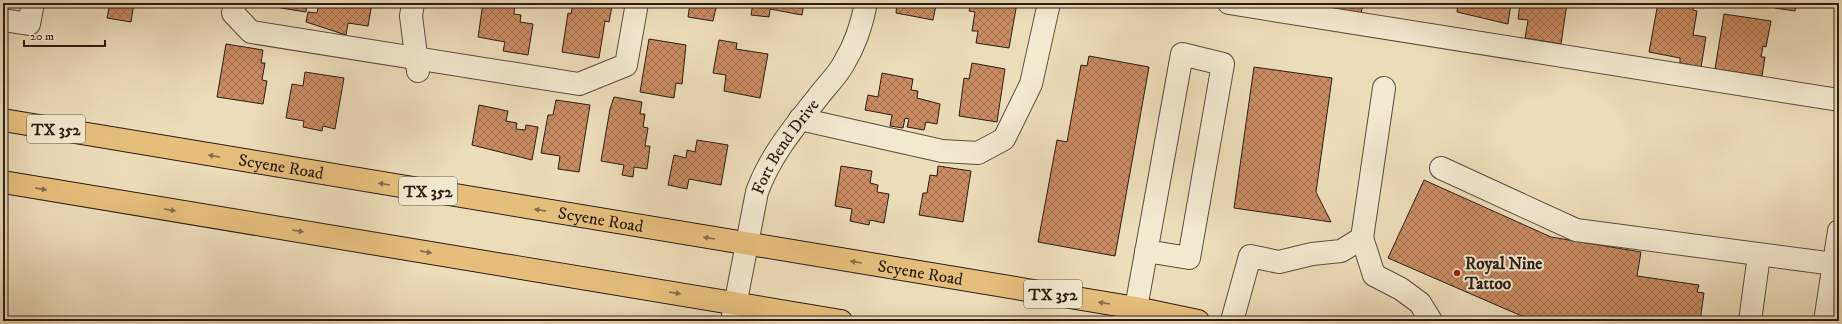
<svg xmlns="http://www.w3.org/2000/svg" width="1842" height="324" font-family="'IM FELL DW Pica',serif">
<defs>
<pattern id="building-cross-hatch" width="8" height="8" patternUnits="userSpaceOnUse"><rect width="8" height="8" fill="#ca8b61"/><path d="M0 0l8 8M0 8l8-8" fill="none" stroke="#a4714f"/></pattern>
</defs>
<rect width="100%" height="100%" fill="#ebddb8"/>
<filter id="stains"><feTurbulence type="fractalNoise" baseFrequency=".005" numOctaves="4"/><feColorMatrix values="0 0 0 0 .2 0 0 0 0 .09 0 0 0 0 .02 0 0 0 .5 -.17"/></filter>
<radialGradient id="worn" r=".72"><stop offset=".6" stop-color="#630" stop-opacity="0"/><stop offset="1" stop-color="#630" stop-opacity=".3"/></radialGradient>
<path fill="url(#building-cross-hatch)" stroke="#2b1e15" d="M110,3H134L131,22L107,18Z
M263,3H307L306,12L263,5Z
M319,3H372L368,26L348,23L346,35L306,22L308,12L317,13Z
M483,3H515L514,14L521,15L520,22L533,24L528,55L503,51L505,42L478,37Z
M573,3H626L625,8L612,6L609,22L605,21L599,58L562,52L568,13L571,14Z
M690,3H717L713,21L688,17Z
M753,3H804L802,15L770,9L769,17L751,15Z
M897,3H948V7L936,5L933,20L896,13Z
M971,3H1017L1009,48L976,43L978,31H972L975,12L969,11Z
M1315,3H1363L1361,14L1314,5Z
M1458,3H1511L1508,24L1457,12Z
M1520,3H1567L1561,44L1525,38L1528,20L1518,19Z
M1658,3H1669L1693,7V10L1697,11L1693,35L1706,37L1701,67L1680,63V58L1649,52Z
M1776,3H1796L1795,11L1775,8Z
M1724,14L1771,21L1766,47L1763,46L1761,57H1765L1762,76L1715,69Z
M649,39L686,45L682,84L676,83L674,98L640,92Z
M719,40L737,43L736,49L768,54L760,98L724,91L726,75L713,73Z
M226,44L263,50L261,63H265L262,80L267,81L263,104L217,97Z
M1089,56L1149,67L1115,256L1038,242L1057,140L1067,142L1081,65L1087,66Z
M972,63L1005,69L997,122L959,116L964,78L969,79Z
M1254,67L1332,78L1316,192L1331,222L1234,208Z
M305,72L344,78L335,129L323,126L322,131L303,127L304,121L286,118L292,84L303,86Z
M882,73L913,79L911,90L918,91L917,98L940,104L937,124L926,122L924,130L907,127L909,119L905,118L903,128L890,126L892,115L865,110L868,95L878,97Z
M614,97L642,102L640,114H645L643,127L648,128L645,146H650L647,169L634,167L633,177L622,175L624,165L601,161L610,109Z
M556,100L590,105L579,172L558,169L560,156L541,153L548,115H553Z
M479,105L508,111L506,121L517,123L516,129L525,130L526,125L538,127L532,160L472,145Z
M697,140L728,145L721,185L689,179L687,189L668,185L674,155L686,158L687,150L695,152Z
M841,166L872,171L870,183L878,185L877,192L889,194L884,223L870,220L869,225L850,221L852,209L835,206Z
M938,166L971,171L963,222L919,215L923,193H927L930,175L937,176Z
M1424,180L1551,237L1641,252L1637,276L1699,285L1697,292L1704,293L1700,321H1550L1524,317L1388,258Z"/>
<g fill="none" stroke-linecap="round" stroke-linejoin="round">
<g stroke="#5b4e3e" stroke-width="24">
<g id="minor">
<path d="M235,3L233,13L251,32L579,84L626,65L637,3"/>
<path d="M413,3L411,16L418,71"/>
<path d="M1229,3L1839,100"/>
<path d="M3,20L29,24L33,3"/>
<path d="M800,119L942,151L978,153L1004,139L1031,84L1049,3"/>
<path d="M1441,168L1576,230L1834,264"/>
<path d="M1362,238L1374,275L1401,289L1420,303L1431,321"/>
<path d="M1136,308L1182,54L1223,64L1189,258L1146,251"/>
<path id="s1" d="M732,321L757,192C770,156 794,127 818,97C826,86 838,75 844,63C855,45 862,24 866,3"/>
<path d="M1232,321L1250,256L1279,262L1312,254L1341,251L1362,238L1384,88"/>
<path d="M1750,321L1759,255"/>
<path d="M1825,321L1839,231"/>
</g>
</g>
<g stroke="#2b1e15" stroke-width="24">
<g id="major">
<path id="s2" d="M3,120L1136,308L1198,321"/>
<path d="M3,182L841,321"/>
</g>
</g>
<use href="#minor" stroke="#f2e9d1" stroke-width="22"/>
<use href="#major" stroke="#e6be7c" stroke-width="22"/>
</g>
<defs><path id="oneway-solid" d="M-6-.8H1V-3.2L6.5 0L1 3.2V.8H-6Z"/></defs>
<g fill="#886e48">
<use href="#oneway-solid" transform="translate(214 156) rotate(-171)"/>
<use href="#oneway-solid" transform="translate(384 184) rotate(-171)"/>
<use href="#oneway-solid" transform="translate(41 189) rotate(9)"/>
<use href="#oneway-solid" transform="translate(170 210) rotate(9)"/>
<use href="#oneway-solid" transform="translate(540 210) rotate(-171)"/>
<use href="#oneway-solid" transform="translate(298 231) rotate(9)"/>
<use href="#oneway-solid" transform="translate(709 238) rotate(-171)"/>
<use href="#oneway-solid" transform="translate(426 252) rotate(9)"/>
<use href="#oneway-solid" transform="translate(856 262) rotate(-171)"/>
<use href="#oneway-solid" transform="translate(675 293) rotate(9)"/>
<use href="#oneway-solid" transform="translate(1104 303) rotate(-171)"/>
</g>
<circle fill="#8f2418" stroke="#f2e9d1" stroke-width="1.5" cx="1457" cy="273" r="4"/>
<g text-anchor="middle" stroke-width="4" stroke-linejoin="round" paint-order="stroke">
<g fill="#f2e9d1" stroke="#675b4d" stroke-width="1">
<rect x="27" y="115" width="58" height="28" rx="3"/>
<rect x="399" y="177" width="58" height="28" rx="3"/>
<rect x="1024" y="280" width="58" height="28" rx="3"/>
</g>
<g font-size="16" font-weight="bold" fill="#2b1e15">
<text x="56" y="135">TX 352</text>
<text x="428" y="197">TX 352</text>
<text x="1053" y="300">TX 352</text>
</g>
<g font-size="17" fill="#2b1e15" stroke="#f2e9d1">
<text dy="6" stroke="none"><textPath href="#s1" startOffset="185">Fort Bend Drive</textPath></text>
<text dy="6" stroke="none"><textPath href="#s2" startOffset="282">Scyene Road</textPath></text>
<text dy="6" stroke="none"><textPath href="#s2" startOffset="606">Scyene Road</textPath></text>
<text dy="6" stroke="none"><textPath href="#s2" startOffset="930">Scyene Road</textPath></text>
</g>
<g font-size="17" font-weight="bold" fill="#2b1e15" stroke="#f2e9d1" text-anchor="start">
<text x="1465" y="269">Royal Nine<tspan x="1465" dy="20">Tattoo</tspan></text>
</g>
</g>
<rect width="1842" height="324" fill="none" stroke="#ebddb8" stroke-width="16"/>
<rect x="4" y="4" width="1834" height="316" fill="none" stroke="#2b1e15" stroke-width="2"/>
<rect x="8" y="8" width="1826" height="308" fill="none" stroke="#2b1e15"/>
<path d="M24 40v6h81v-6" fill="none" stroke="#2b1e15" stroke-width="2"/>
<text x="30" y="40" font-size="12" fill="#2b1e15" stroke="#f2e9d1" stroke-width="3" paint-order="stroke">20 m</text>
<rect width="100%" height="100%" filter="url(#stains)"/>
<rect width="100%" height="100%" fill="url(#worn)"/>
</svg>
